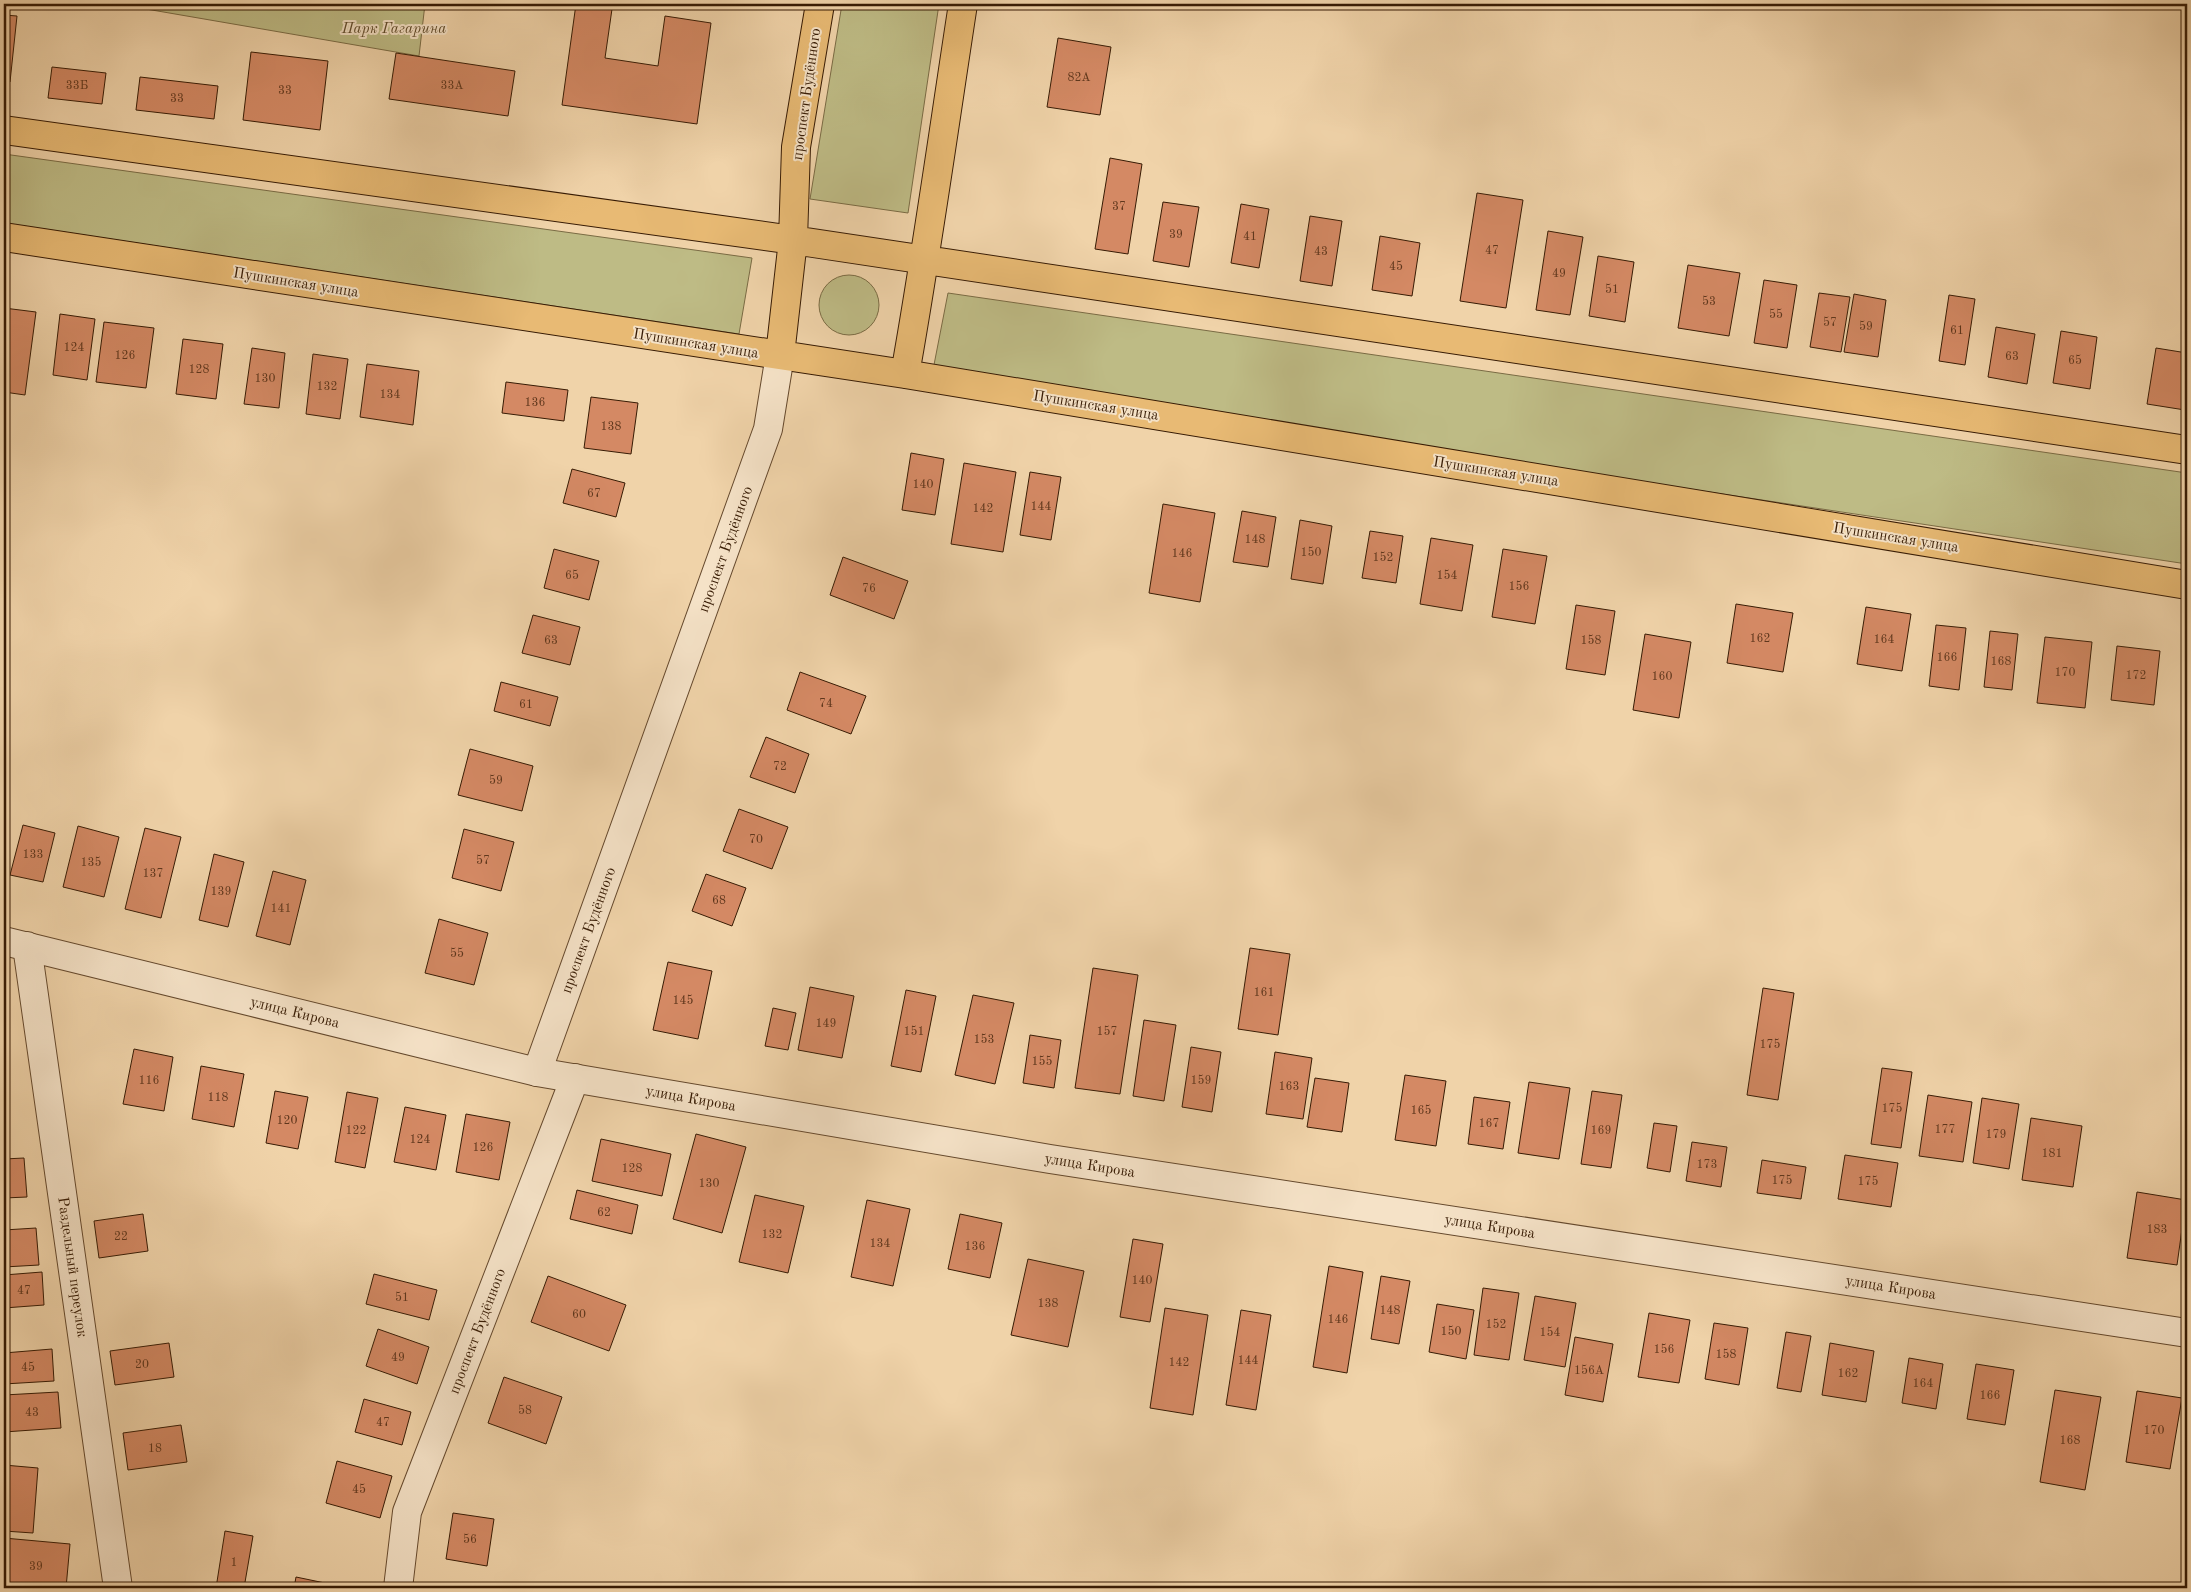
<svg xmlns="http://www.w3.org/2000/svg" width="2191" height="1592" font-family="'Old Standard TT',serif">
<rect width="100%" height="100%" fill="#f0d3a9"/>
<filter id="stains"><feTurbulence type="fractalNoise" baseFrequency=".004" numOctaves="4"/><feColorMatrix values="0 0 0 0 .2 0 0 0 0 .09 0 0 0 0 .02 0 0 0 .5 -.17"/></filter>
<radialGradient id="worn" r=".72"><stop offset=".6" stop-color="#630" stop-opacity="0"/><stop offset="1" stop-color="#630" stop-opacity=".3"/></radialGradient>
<path fill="#bebb85" stroke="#7a6b44" d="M117,4H425L419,56Z
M842,4H939L908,213L810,199Z
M4,154L752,258L739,334L4,223Z
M819 305a30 30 0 1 1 60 0a30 30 0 1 1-60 0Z
M948,293L2187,473V564L932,375Z"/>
<path fill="#d48964" stroke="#371b04" d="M576,4L612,9L605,58L658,66L665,16L711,23L697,124L562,105Z
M4,15L17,16L10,82L4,81Z
M1058,38L1111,47L1100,115L1047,107Z
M251,52L328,61L320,130L243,120Z
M396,53L515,71L508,116L389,99Z
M52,67L106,73L102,104L48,98Z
M140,77L218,86L214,119L136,110Z
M1110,158L1142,164L1128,254L1095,249Z
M1477,193L1523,200L1506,308L1460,301Z
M1163,202L1199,207L1189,267L1153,261Z
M1241,204L1269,209L1259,268L1231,263Z
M1310,216L1342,221L1332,286L1300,281Z
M1548,231L1583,237L1570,315L1536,310Z
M1380,236L1420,243L1412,296L1372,290Z
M1598,256L1634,262L1625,322L1589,316Z
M1688,265L1740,273L1729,336L1678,328Z
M1764,280L1797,285L1787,348L1754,343Z
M1819,293L1850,297L1841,352L1810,347Z
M1854,294L1886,300L1878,357L1844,352Z
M1949,295L1975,299L1965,365L1939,361Z
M4,308L36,312L25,395L4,392Z
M60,314L95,319L87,380L53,375Z
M104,322L154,328L146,388L96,382Z
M1996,327L2035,334L2027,384L1988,377Z
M2061,331L2097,337L2090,389L2053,383Z
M183,339L223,344L216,399L176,394Z
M252,348L285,353L279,408L244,404Z
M2156,348L2187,353L2185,410L2147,404Z
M313,354L348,359L340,419L306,414Z
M367,364L419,371L413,425L360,417Z
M506,382L568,390L564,421L502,413Z
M591,397L638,403L631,454L584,448Z
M911,453L944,459L935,515L902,510Z
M964,463L1016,472L1003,552L951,544Z
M572,469L625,483L616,517L563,503Z
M1030,472L1061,477L1051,540L1020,535Z
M1163,504L1215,513L1200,602L1149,593Z
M1242,511L1276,517L1268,567L1233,562Z
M1300,520L1332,526L1323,584L1291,579Z
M1370,531L1403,536L1396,583L1362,578Z
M1431,538L1473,545L1462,611L1420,604Z
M554,549L599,561L589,600L544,588Z
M1503,549L1547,556L1535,624L1492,617Z
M843,557L908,581L894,619L830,595Z
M1736,604L1793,613L1783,672L1727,663Z
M1576,605L1615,611L1605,675L1566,669Z
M1866,607L1911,614L1902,671L1857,664Z
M533,615L580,627L570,665L522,653Z
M1936,625L1966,628L1959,690L1929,686Z
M1990,631L2018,634L2012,690L1984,687Z
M1645,634L1691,642L1679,718L1633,710Z
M2045,637L2092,642L2085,708L2037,703Z
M2117,646L2160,651L2154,705L2111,700Z
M800,672L866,696L851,734L787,710Z
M501,682L558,697L550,726L494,711Z
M766,737L809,754L795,793L750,777Z
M470,749L533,766L522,811L458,795Z
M739,809L788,827L772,869L723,851Z
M23,825L55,833L43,882L10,875Z
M78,826L119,837L104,897L63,887Z
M145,828L181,837L161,918L125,909Z
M464,829L514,842L501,891L452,878Z
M214,854L244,862L228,927L199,920Z
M273,871L306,880L290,945L256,936Z
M706,874L746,888L732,926L692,911Z
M439,919L488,933L474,985L425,973Z
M1250,948L1290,954L1278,1035L1238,1029Z
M668,962L712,971L698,1039L653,1030Z
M1093,968L1138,975L1120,1094L1075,1088Z
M810,987L854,996L842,1058L798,1050Z
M1763,988L1794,993L1778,1100L1747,1095Z
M906,990L936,996L921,1072L891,1066Z
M973,995L1014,1003L995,1084L955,1075Z
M773,1008L796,1013L788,1050L765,1046Z
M1144,1020L1176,1025L1164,1101L1133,1096Z
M4,1021L8,1022L4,1055Z
M1030,1035L1061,1040L1054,1088L1023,1083Z
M1191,1047L1221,1052L1212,1112L1182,1107Z
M134,1049L173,1057L164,1111L123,1104Z
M1275,1052L1312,1058L1303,1119L1266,1114Z
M201,1066L244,1074L234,1127L192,1119Z
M1882,1068L1912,1072L1901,1148L1871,1144Z
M1405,1075L1446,1081L1436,1146L1395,1140Z
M1315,1078L1349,1083L1342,1132L1307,1127Z
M1529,1082L1570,1088L1559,1159L1518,1153Z
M275,1091L308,1097L298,1149L266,1143Z
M1592,1091L1622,1095L1611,1168L1581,1164Z
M347,1092L378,1098L365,1168L335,1162Z
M1928,1095L1972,1102L1963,1162L1919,1156Z
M1474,1097L1510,1102L1503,1149L1468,1144Z
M1982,1098L2019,1104L2009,1169L1973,1163Z
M405,1107L446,1115L436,1170L394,1162Z
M466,1114L510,1122L499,1180L456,1172Z
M2031,1118L2082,1126L2073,1187L2022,1180Z
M1654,1123L1677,1126L1670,1172L1647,1168Z
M696,1134L746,1147L722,1233L673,1219Z
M601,1139L671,1154L662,1196L592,1181Z
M1692,1142L1727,1147L1721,1187L1686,1181Z
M1845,1155L1898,1163L1891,1207L1838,1199Z
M24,1158L27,1197L4,1198V1159Z
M1762,1160L1806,1167L1801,1199L1757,1193Z
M577,1190L638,1205L632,1234L570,1219Z
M2137,1192L2186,1200L2177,1265L2127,1258Z
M755,1195L804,1206L788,1273L739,1262Z
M867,1200L910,1209L893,1286L851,1277Z
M143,1214L148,1251L99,1258L94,1221Z
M960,1214L1002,1223L990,1278L948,1269Z
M36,1228L39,1265L4,1267V1230Z
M1133,1239L1163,1244L1150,1322L1120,1317Z
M1028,1259L1084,1271L1068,1347L1011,1335Z
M1329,1266L1363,1272L1347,1373L1313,1367Z
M42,1272L44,1305L4,1308V1275Z
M374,1274L437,1290L429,1320L366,1304Z
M548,1276L626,1305L609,1351L531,1322Z
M1381,1276L1410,1281L1399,1344L1371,1339Z
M1483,1288L1519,1293L1509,1360L1474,1355Z
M1535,1296L1576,1303L1565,1367L1524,1360Z
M1437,1304L1474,1310L1466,1359L1429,1352Z
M1165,1308L1208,1315L1193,1415L1150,1408Z
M1241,1310L1271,1315L1256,1410L1226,1405Z
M1649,1313L1690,1320L1679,1383L1638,1377Z
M1714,1323L1748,1328L1739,1385L1705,1379Z
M378,1329L429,1347L417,1384L366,1366Z
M1786,1332L1811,1336L1801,1392L1777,1388Z
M1575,1337L1613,1344L1603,1402L1565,1395Z
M169,1343L174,1377L115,1385L110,1351Z
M1830,1343L1874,1351L1866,1402L1822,1395Z
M52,1349L54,1381L4,1384V1353Z
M1909,1358L1943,1364L1936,1409L1902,1403Z
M1976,1364L2014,1370L2005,1425L1967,1419Z
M504,1377L562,1397L546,1444L488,1423Z
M2055,1390L2101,1397L2085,1490L2040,1482Z
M2137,1391L2182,1398L2170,1469L2126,1462Z
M58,1392L61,1428L4,1432V1395Z
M364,1399L411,1412L402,1445L355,1432Z
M181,1425L187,1462L128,1470L123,1433Z
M337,1461L392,1476L380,1518L326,1503Z
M4,1465L38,1468L33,1533L4,1531Z
M453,1513L494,1519L487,1566L446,1559Z
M225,1531L253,1536L244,1588H216Z
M4,1538L70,1544L66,1588H4Z
M296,1577L349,1588H294Z"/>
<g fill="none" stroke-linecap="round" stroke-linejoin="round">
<g stroke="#65492d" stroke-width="30">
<path id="minor" d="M27,946L118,1588
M537,1072L768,429L780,355
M398,1588L407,1512L575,1078"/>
</g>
<g stroke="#65492d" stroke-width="30">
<path id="tertiary" d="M4,941L537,1072L1050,1159L2187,1333"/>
</g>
<g stroke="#371b04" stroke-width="30">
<path id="primary" d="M4,130L793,240L2187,450
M4,237L905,374L2187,585
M780,355L793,240L796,147L820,4
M905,374C927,251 944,127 963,4"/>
</g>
<use href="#minor" stroke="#f5e2c7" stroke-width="28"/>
<use href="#tertiary" stroke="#f5e2c7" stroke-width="28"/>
<use href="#primary" stroke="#e8ba74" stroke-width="28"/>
</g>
<g text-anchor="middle" stroke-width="4" stroke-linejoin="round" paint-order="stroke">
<g font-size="12" fill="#5e361c">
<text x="1079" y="81">82А</text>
<text x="77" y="89">33Б</text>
<text x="452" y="89">33А</text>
<text x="285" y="94">33</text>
<text x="177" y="102">33</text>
<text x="1119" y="210">37</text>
<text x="1176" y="238">39</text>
<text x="1250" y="240">41</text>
<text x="1492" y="254">47</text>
<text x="1321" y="255">43</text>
<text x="1396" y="270">45</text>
<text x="1559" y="277">49</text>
<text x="1612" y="293">51</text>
<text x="1709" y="305">53</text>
<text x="1776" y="318">55</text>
<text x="1830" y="326">57</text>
<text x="1866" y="330">59</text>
<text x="1957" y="334">61</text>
<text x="74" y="351">124</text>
<text x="125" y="359">126</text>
<text x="2012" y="360">63</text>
<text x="2075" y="364">65</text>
<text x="199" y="373">128</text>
<text x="265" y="382">130</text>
<text x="327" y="390">132</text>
<text x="390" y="398">134</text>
<text x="535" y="406">136</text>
<text x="611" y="430">138</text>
<text x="923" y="488">140</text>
<text x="594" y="497">67</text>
<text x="1041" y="510">144</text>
<text x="983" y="512">142</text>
<text x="1255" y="543">148</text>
<text x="1311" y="556">150</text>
<text x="1182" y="557">146</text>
<text x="1383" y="561">152</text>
<text x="572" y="579">65</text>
<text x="1447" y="579">154</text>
<text x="1519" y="590">156</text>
<text x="869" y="592">76</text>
<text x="1760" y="642">162</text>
<text x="1884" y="643">164</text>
<text x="551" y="644">63</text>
<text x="1591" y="644">158</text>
<text x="1947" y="661">166</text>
<text x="2001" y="665">168</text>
<text x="2065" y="676">170</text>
<text x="2136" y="679">172</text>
<text x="1662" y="680">160</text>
<text x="826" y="707">74</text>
<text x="526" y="708">61</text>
<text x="780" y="770">72</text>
<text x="496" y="784">59</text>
<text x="756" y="843">70</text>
<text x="33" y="858">133</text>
<text x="483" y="864">57</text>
<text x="91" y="866">135</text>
<text x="153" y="877">137</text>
<text x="221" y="895">139</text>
<text x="719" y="904">68</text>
<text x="281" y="912">141</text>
<text x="457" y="957">55</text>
<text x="1264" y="996">161</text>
<text x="683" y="1004">145</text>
<text x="826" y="1027">149</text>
<text x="914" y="1035">151</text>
<text x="1107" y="1035">157</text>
<text x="984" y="1043">153</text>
<text x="1770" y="1048">175</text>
<text x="1042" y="1065">155</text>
<text x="149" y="1084">116</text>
<text x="1201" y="1084">159</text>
<text x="1289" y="1090">163</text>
<text x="218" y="1101">118</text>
<text x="1892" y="1112">175</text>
<text x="1421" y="1114">165</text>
<text x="287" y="1124">120</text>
<text x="1489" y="1127">167</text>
<text x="1945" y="1133">177</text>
<text x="356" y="1134">122</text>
<text x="1601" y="1134">169</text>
<text x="1996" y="1138">179</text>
<text x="420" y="1143">124</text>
<text x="483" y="1151">126</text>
<text x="2052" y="1157">181</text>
<text x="1707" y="1168">173</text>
<text x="632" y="1172">128</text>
<text x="1782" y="1184">175</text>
<text x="1868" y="1185">175</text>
<text x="709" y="1187">130</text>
<text x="604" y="1216">62</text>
<text x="2157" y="1233">183</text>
<text x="772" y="1238">132</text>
<text x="121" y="1240">22</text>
<text x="880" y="1247">134</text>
<text x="975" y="1250">136</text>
<text x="1142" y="1284">140</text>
<text x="24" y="1294">47</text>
<text x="402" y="1301">51</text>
<text x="1048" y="1307">138</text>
<text x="1390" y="1314">148</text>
<text x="579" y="1318">60</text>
<text x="1338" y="1323">146</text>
<text x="1496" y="1328">152</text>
<text x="1451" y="1335">150</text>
<text x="1550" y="1336">154</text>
<text x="1664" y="1353">156</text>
<text x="1726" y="1358">158</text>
<text x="398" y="1361">49</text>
<text x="1248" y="1364">144</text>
<text x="1179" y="1366">142</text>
<text x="142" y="1368">20</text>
<text x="28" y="1371">45</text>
<text x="1589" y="1374">156А</text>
<text x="1848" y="1377">162</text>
<text x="1923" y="1387">164</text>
<text x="1990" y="1399">166</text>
<text x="525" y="1414">58</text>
<text x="32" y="1416">43</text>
<text x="383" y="1426">47</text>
<text x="2154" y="1434">170</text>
<text x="2070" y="1444">168</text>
<text x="155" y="1452">18</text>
<text x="359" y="1493">45</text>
<text x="470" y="1543">56</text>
<text x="234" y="1566">1</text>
<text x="36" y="1570">39</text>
</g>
<g font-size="15" font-style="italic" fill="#604b2b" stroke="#f5e2c7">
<text x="394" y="33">Парк Гагарина</text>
</g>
<g font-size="15" fill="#371b04" stroke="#f5e2c7">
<text transform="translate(806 94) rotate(-82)" y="5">проспект Будённого</text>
<text transform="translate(296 282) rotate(9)" y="5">Пушкинская улица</text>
<text transform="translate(696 343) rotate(9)" y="5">Пушкинская улица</text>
<text transform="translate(1096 405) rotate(9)" y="5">Пушкинская улица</text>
<text transform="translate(1496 471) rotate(9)" y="5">Пушкинская улица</text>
<text transform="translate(1896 537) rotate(9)" y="5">Пушкинская улица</text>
<text transform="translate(725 549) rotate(-70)" y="5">проспект Будённого</text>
<text transform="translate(588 930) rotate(-70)" y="5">проспект Будённого</text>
<text transform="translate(295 1012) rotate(14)" y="5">улица Кирова</text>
<text transform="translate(691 1098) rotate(10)" y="5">улица Кирова</text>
<text transform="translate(1090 1165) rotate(9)" y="5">улица Кирова</text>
<text transform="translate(1490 1226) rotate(9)" y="5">улица Кирова</text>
<text transform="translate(73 1267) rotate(82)" y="5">Раздельный переулок</text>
<text transform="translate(1891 1287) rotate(9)" y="5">улица Кирова</text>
<text transform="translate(477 1331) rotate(-69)" y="5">проспект Будённого</text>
</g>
</g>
<rect width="2191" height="1592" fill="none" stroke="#f0d3a9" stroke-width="20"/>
<rect x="5" y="5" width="2181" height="1582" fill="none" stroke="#371b04" stroke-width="2.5"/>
<rect x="10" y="10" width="2171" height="1572" fill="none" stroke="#371b04"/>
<rect width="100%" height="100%" filter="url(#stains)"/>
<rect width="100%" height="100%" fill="url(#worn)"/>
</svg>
